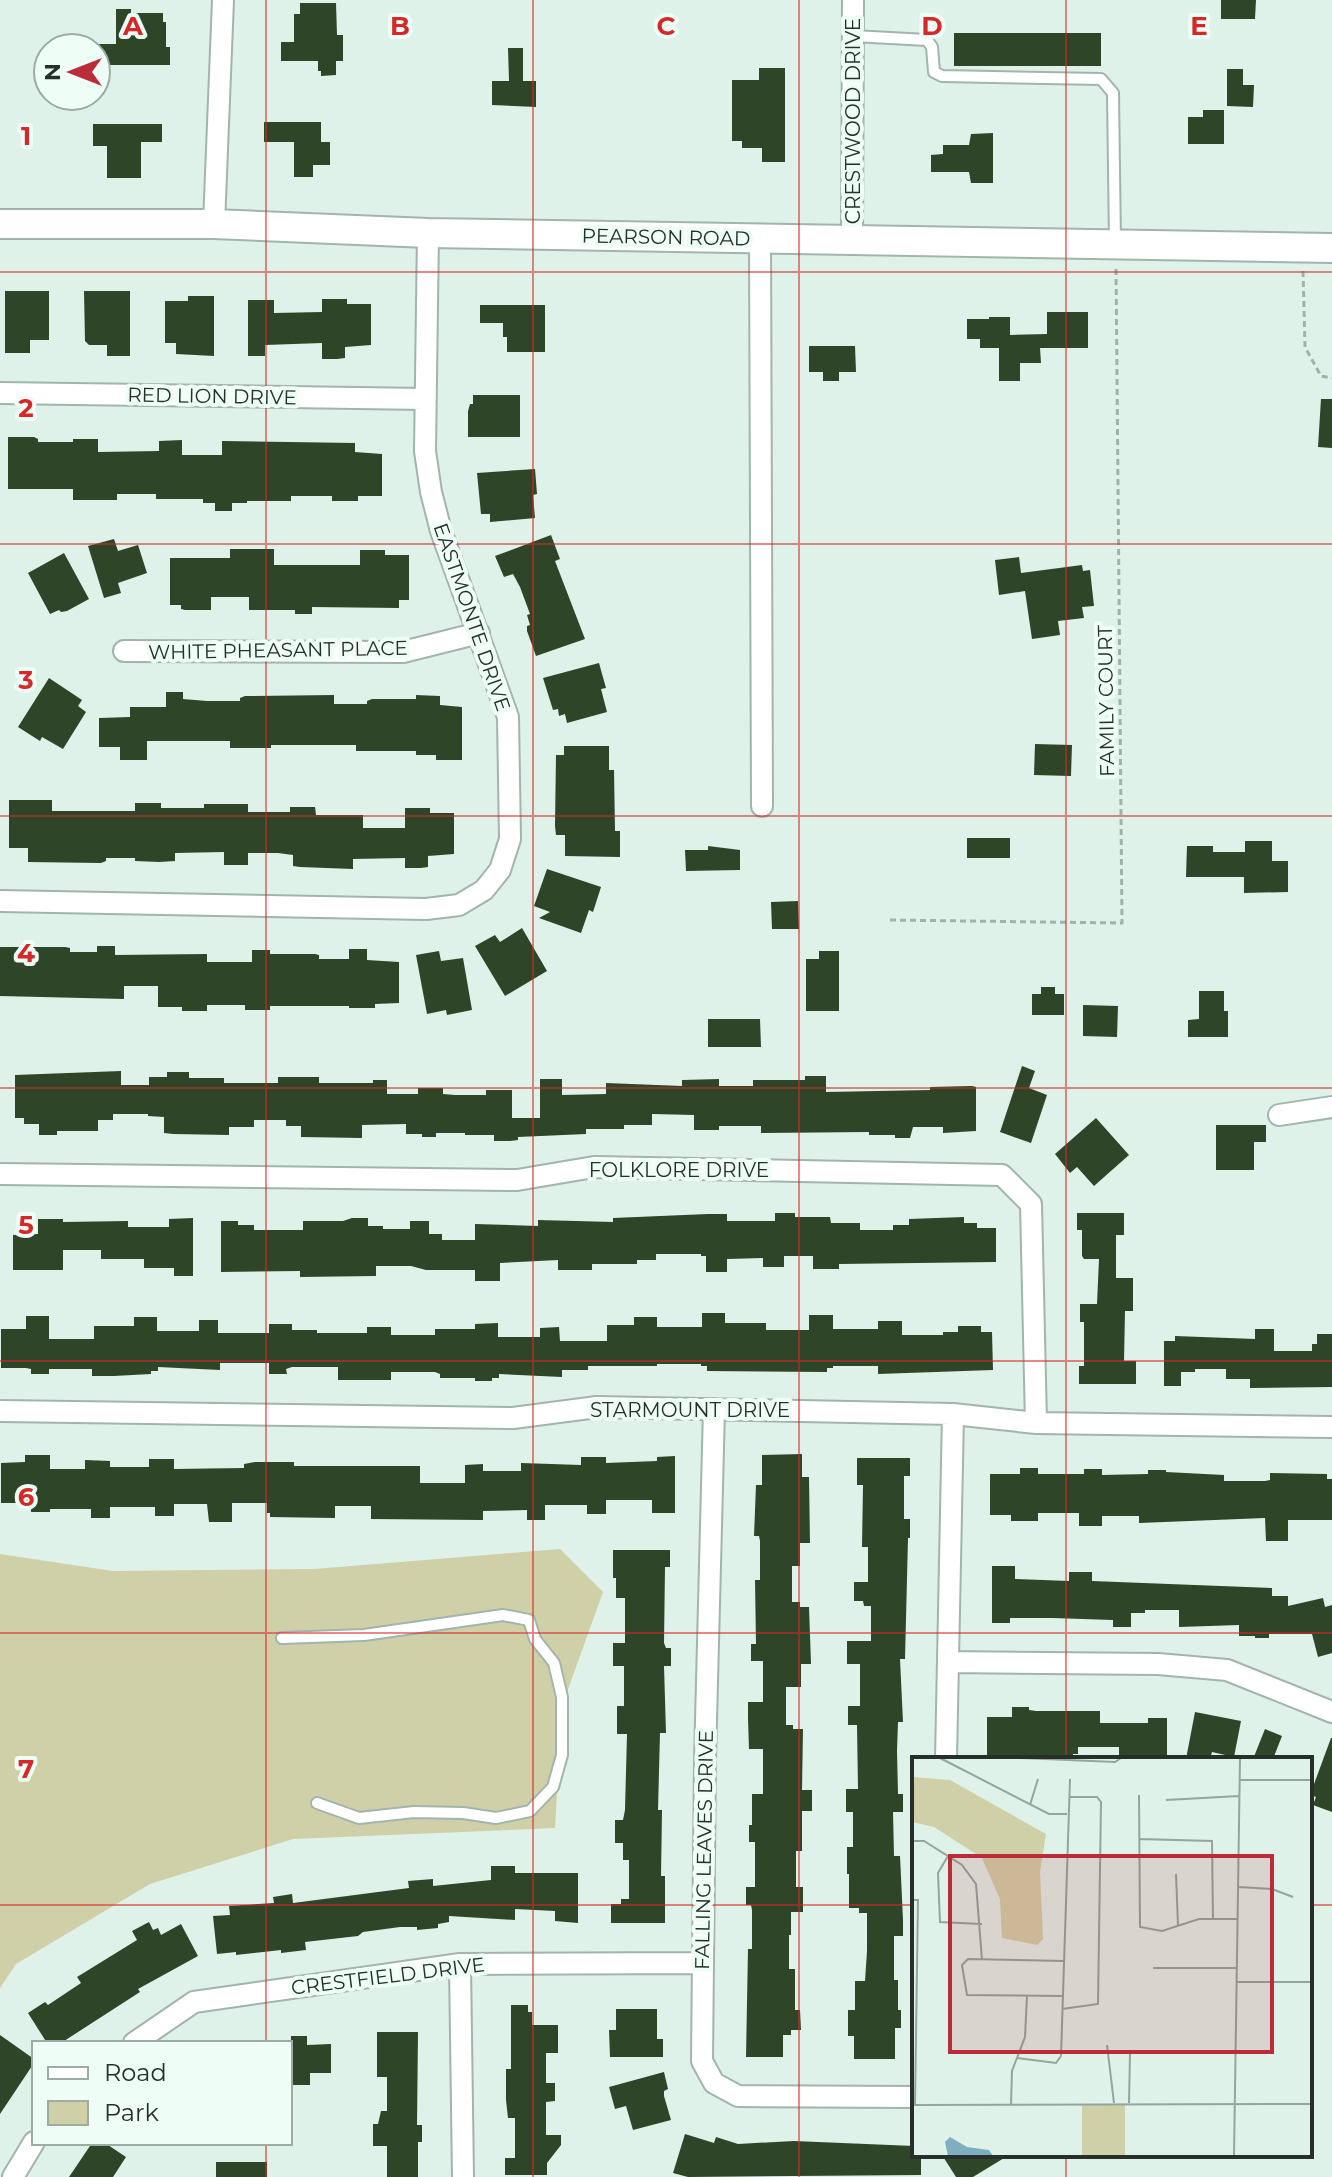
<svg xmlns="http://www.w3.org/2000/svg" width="1332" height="2177" font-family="Montserrat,sans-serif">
<rect width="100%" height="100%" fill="#def2e9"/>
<path fill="#cfd0a7" d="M560,1549L603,1592L562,1706L555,1828L293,1839L150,1884L16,1964L0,1988V1554L113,1571L315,1569Z"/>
<path fill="#2f4527" d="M1221,0H1256L1255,19H1221Z
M300,3H336L337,35H343V61H336V75L321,76V71H318V61H281V42H294V14H300Z
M116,9H131V13H163V22H166V47H170V65H97V44H116Z
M954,33H1101V66H954Z
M508,48H523V81H536V107L492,105V81H509Z
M759,68H785V162H762V148H742V141H732V80H759Z
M1227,69H1243V85H1254L1253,107L1227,106Z
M1203,110H1224V144H1188V117H1203Z
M264,122H321V142H330V165H313V177H294V142H264Z
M93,124H162V142H141V178H107V146H93Z
M993,133V183H971L969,172H931V155L943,154V145H969L971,134Z
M5,291H49V340H30V353H5Z
M84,291H130V356H107V345H89L85,341Z
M188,296H214V356L176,354V343H165V301H188Z
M322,299H347V304H371V345L345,347V358L337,359H322V343L265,345V356H248V300H274V313L322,312Z
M480,305H545V352H507V337H503V323H480Z
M1047,312H1088V348H1040L1041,363H1020V381H999V348H980V339H967V319H989V317H1010V335L1047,334Z
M809,346H855L856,372H839V381H823V372H809Z
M473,395H520V437H468V411L470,404H473Z
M1321,399H1332V448L1318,447Z
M8,437H34L38,439V442H73V439H98V452L159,451V441L182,440V455H222V441L355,443V452L382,454V496H358V501H332V496H291V501H247V503H232V511H215V503H203V499H156V494H117V500H73V489H8Z
M535,469L537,494L533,495L535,518L490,522V514H481L477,473Z
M551,535L560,559L555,561L585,639L536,656L527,631V626L530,625L527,615L530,614L520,587L513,574L504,577L495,556Z
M114,539L118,551L138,545L147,573L118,583L121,593L104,598L88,546Z
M230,549H274V565H360V550H385V555H409V600H399V608L312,607V614H295V610H249V597H211V610H185L181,609V605H170V558H230Z
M64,553L89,599L67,611L61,612L59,610L50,614L28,573Z
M1019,557L1021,573L1082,565L1083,571L1090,570L1094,606L1082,607L1084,618L1058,621L1060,635L1032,639L1025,591L999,595L995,560Z
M599,663L606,688L601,689L607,712L567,723L565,714L559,716L558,709L553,710L543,678Z
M49,678L82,700L78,706L86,712L63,749L42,737L40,741L18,727Z
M166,692H183V699L207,701H240V698L245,696L334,695V704H367V701L372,699H416V695L440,696V705L462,707V760H436V755H416V751H356V745H271V748H230V741H147V760H120V747H99V718L130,717V707H166Z
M1035,744L1072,745L1071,776L1034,775Z
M564,746H609V770H614L615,831H620V857L565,856V835H556L555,826L556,755H564Z
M9,800H52V811H135V803H161V808H204V804H248V812H290V807H315L316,815H363V828H405V808H430V813H454V854L428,856V867L421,868H405V858L353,859V869L300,867L293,866V855L278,853H248V865H224V852L175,853V861L159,862L135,861V858H106V861L101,863L28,862V848H9Z
M967,838H1010V858H967Z
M1245,841H1272V861H1288V892L1244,893V877H1186L1187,846H1213V852H1245Z
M708,846L740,850V870L686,871L685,850H708Z
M547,869L601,887L593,912L589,910L581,933L539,918L550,912L534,906Z
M798,901L799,929H772L771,902Z
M522,928L547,971L505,996L475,946L495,935L500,942Z
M97,946H115V955L207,954V962H252V950H270V954H315L319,955V959H349V949H367V960L399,962V1003L375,1004V1008H349V1006H270V1010H245V1005H207V1011H182V1007H158V986H124V999L0,996V947H65L70,948V952H97Z
M439,951L441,961L463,958L472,1010L447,1015L446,1010L427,1014L416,955Z
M819,951H839V1011H806V959H819Z
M1041,987H1055V994H1064V1015H1032V994H1041Z
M1199,991H1224V1011H1228V1037H1188V1020L1199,1019Z
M1083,1005L1118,1006L1117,1037L1083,1036Z
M708,1019H760L761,1047H708Z
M1022,1066L1035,1071L1029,1088L1047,1095L1031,1143L1000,1132Z
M121,1071V1085H149V1077H167V1072H189V1078H224V1083H278V1077H319V1083H373V1080H387V1094H418V1088H443V1094L455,1095H486V1090H512V1118H540V1079H562V1095L606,1094V1083L682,1086V1080L719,1079V1086H753V1080H805V1076H826V1092L930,1090V1087L972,1086L976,1087V1131L943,1133V1127H913L910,1138H895V1135H869V1132L761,1133V1126H719V1130H694V1115L652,1114V1125H624V1129H586V1134L518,1137V1140L510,1141H494V1135H465V1133H436V1137H422V1134H406V1124L362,1125V1138L301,1137V1126H286V1120H254V1127H229V1135L173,1134L164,1133V1117L148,1116V1114H113V1120H98V1131H57V1135H39V1124H24V1118H15V1075Z
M1096,1118L1129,1155L1094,1186L1077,1167L1070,1173L1055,1154Z
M1216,1125H1266V1142H1254V1170H1216Z
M775,1213H795V1217H830L831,1223H860V1230H893V1225H909V1219L964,1217V1223H977V1228H996V1262L839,1264V1269H813V1256H784V1267H763V1258L727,1259V1272H706V1256H701V1254H656V1260H637V1264H592V1270H558V1260L500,1263V1281H475V1270H426L411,1266H376V1276L300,1277V1271L221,1272V1221H238V1225H254V1230H303V1221H343L352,1218H368V1226H383V1229H410V1221H429V1234H442V1240H475V1224L538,1226V1220L613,1222V1218L708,1214H727V1221H775Z
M1077,1213H1124V1235H1116V1278H1133V1311H1125L1124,1361H1136V1384H1079V1366H1084V1322H1080V1304H1097L1099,1259H1084L1082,1256V1230H1077Z
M193,1218V1276H174V1268H144V1259H101V1250H63V1270H13V1235L38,1234V1219H63V1222L128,1221V1227H169V1219Z
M702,1313H725V1323H766V1330H809V1315H833V1329H878V1321H902V1335H943V1332H958V1326H981V1332H992L993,1370L878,1374V1366H833V1368H827V1372L707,1371V1366H701V1364H657V1366H588V1370H562V1377L499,1374V1378H492V1381H475V1378H440V1374L435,1372H391V1380H338V1367H292L286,1369L287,1374H269V1363H220V1370L158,1367V1371H151V1374L114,1376H92V1369H49V1374H31V1369L26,1368H1V1329H26V1316H49V1339H94V1326H134V1317H157V1331H199V1320H218V1333H269V1324H292V1330H317V1333H367V1327H391V1335H435V1329H475V1324L498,1323V1337H540V1328L559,1327L560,1341H607V1325H634V1317H657V1327H702Z
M1255,1329H1274V1351H1312V1344H1317V1334H1332V1387L1250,1388V1379H1226V1369H1195V1372H1181V1386H1164V1341H1175V1336L1255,1339Z
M802,1454V1477H809L810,1543H800V1566H792V1602H800V1607H809L811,1664H801V1687H786V1725H793V1729H803L802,1790H812V1811H802V1851H796V1887H803V1912H791V1935H789V1969H795V2010H800L801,2030H791V2035H783V2057H746L748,1949H752V1910L751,1905H746V1887H755V1842H749V1825H752V1794H763V1749H749L748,1719V1702H763V1661H751V1644H756L755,1580H760V1541L759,1536H754L756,1485H762V1455Z
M25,1455H50V1469H85V1460L110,1461V1467H149V1459H174V1469L244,1468V1464L255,1462H294V1466H420V1483H465V1465L483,1464V1471H521V1463L581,1465V1457H606V1463L657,1461V1457L675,1456V1513H652V1500H606V1514H587V1505H545V1520H527V1510L483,1511V1520L371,1519V1506H335V1518L270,1517V1513H267V1503H232V1522H209L207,1504H174V1516H155V1507H110V1518H91V1509H50V1512H31V1503H1V1463L25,1462Z
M857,1458H910V1476H904V1519H910V1538H908L905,1659H900L903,1722H898L897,1751L898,1794H903V1812H893L894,1856H900L903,1920V1936H894V1980H898V2010H901V2028H895V2059H854V2036H848V2010H855V1981H865L867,1951V1913H859V1908H849V1874H847V1847H853V1812H846V1789H858L857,1725H848V1706H860V1664H847V1641H871V1606H864L863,1601H854V1582H868V1547H862L863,1485H857Z
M1020,1468H1038V1474H1084V1469H1102V1475L1148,1474V1470H1166V1472L1224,1475V1481H1265L1270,1480V1473L1327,1474V1479H1332V1520H1288V1541H1266L1265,1518L1139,1523V1516H1102V1526H1079V1513H1038V1521H1011V1515H990V1474H1020Z
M613,1550H670V1567H665L664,1643L666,1648H671V1666H664L666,1733H660L658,1810H662L661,1876H665V1923H611V1904H621V1899H629V1860H623V1843H615V1820H623L625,1810L627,1734H617V1706H624V1666H613V1643H625V1598H616V1578H613Z
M992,1566H1015V1579L1069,1581V1572H1092V1581L1272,1588V1596H1288V1606L1323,1598L1325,1607L1332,1605V1653L1318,1657L1312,1634H1269V1638H1255V1636H1239V1625L1179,1627V1610H1145V1613H1131V1627H1113V1620L1052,1618H1010V1623H992Z
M1012,1707H1029V1710L1036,1711H1100V1723H1148V1718H1167V1759H1119V1747H1078V1754H1073V1759H1009V1756H987V1717H1012Z
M1195,1712L1241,1721L1234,1757L1212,1752L1210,1759H1186Z
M1265,1729L1282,1736L1273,1759H1253Z
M1331,1738H1332V1812L1313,1805L1316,1797L1310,1795Z
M491,1866H515V1873H578V1923L555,1921V1911L515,1909V1920L449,1916V1922L438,1924V1928L417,1930V1927H400L363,1932L358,1936L305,1942L306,1950L281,1953V1950L236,1955V1952L217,1954L213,1916L230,1915L229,1906L274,1903L273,1897L292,1894L293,1903L409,1888L408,1881L433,1879V1886L491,1880Z
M149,1922L153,1930L158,1928L161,1935L181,1924L198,1956L138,1989L140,1992L61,2043H47L28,2013L45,2002L48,2005L81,1983L77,1977L137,1940L132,1931Z
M511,2005H528V2012H532V2025H558V2053H546V2083H555V2101L546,2102V2135H561V2145L547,2163V2175H505V2158H515V2118H508L506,2100V2069H511Z
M616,2009H657V2039H663V2057H610L609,2030H616Z
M377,2032H418L417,2125H422V2142H418V2177H387V2146H373V2124H378L381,2111H387V2077H377Z
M0,2035L34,2059V2063L0,2114Z
M291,2036H307V2045L331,2044V2073H310V2085H290Z
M664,2072L668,2089L664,2091V2096L671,2120L633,2130L626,2106L615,2109L609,2087Z
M685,2134L714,2143L716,2137L738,2144L794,2141L914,2146V2155H921V2175L688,2177L673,2173Z
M92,2143H105L126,2157L113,2177H69Z
M942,2155H1009L973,2177H956Z
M216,2162H267V2177H216Z"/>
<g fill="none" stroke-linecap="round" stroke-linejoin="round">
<g stroke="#a2b4ac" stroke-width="14">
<path id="lane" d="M853,36L927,40L932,47L934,72L942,76L1101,79L1113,93L1115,244
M282,1638L364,1635L503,1615L529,1620L535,1639L554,1663L562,1697V1755L553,1787L530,1811L496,1818L463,1813L414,1812L359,1818L317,1803"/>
</g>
<g stroke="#a2b4ac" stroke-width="24">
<path id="street" d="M214,224L223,0
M760,239L762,806
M852,242L853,0
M0,393L425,399
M124,651L403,652L479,633
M0,901L426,909L459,905L484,890L500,870L510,839L508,717L441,531L431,492L425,451L428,233
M1279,1115L1332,1107
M0,1174L517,1180L594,1167L1002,1175L1031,1204L1036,1423
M714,1409L705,1760L702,2061L714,2083L738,2096L914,2097
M0,1411L513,1418L597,1407L953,1414L1036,1423L1332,1427
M948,1662L1158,1664L1227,1670L1332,1712
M946,1759L953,1414
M460,1964L463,2177
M134,2043L194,2002L460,1964L703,1963
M13,2177L34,2142"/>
</g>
<g stroke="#a2b4ac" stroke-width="32">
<path id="secondary" d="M0,224H214L428,233L1332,248"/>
</g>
<path stroke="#a2b2ab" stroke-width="3" stroke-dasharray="6 4" stroke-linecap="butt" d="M1303,271L1305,347L1321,376L1332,378
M890,920L1122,923L1116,266"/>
<use href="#lane" stroke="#fff" stroke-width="10"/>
<use href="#street" stroke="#fff" stroke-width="20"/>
<use href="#secondary" stroke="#fff" stroke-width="28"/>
</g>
<path fill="none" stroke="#d62828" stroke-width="2" stroke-opacity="0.55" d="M266,0V2043M533,0V2177M799,0V2177M1066,0V1759M0,272H1332M0,544H1332M0,816H1332M0,1088H1332M0,1361H1332M0,1633H1332M0,1905H914M1310,1905H1332M266,2143V2177M1066,2155V2177"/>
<g text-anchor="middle" stroke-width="8" stroke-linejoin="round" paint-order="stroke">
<g font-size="20" fill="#272f2b" stroke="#eefef7">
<text transform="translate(853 121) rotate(-90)" y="7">CRESTWOOD DRIVE</text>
<text transform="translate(666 237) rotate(1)" y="7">PEARSON ROAD</text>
<text transform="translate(212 396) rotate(1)" y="7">RED LION DRIVE</text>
<text transform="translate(472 617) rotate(71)" y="7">EASTMONTE DRIVE</text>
<text transform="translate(278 650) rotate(-1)" y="7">WHITE PHEASANT PLACE</text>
<text transform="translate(1106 701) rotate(-91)" y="7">FAMILY COURT</text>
<text x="679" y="1177">FOLKLORE DRIVE</text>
<text x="690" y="1417">STARMOUNT DRIVE</text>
<text transform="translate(704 1850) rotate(-89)" y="7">FALLING LEAVES DRIVE</text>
<text transform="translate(388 1976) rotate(-7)" y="7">CRESTFIELD DRIVE</text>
</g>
</g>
<g transform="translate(912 1757)">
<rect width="400" height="400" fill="#def2e9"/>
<path d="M0,20L38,23L134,77L128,115L131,182L125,188L90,181L88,142L70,101L22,70L0,65ZM170,348H213V399H170Z" fill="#cfd0a7"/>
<path d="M38,380L55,390L77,393L81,399H36L33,385Z" fill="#7eaec1"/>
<path fill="none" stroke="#95a49d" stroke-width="2" d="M28,1L137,57H155M109,1L203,5L209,1M327,23H400M227,38L228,170L250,174L287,162H325M254,43L327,39M118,48L126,22M227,82L300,84L301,162M0,84H12L50,108L64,127L70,203M36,99L26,116L28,165L70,167M264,117L266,169M327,130L360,132L381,140M0,143H6L3,348M241,211H325M324,225H400M151,239L55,238L50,208L56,202L152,204M150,252L186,247L189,45L185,40H158M195,288L202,346M105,301L144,306L149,299L158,22M217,346L218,296M99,347L100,314L113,280L115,239M0,348L400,347M322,399L328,1"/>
<path fill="#bb2b39" fill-opacity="0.15" stroke="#bb2b39" stroke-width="4" d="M38,99H360V295H38Z"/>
<rect width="400" height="400" fill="none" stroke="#272f2b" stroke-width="4"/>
</g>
<g font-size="26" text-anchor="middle" font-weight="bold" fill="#d62828" stroke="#eefef7" stroke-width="8" stroke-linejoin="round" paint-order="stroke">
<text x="133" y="35">A</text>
<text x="400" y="35">B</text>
<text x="666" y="35">C</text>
<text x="932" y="35">D</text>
<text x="1199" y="35">E</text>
<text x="26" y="145">1</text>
<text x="26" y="417">2</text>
<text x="26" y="689">3</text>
<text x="26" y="962">4</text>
<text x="26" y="1234">5</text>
<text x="26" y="1506">6</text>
<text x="26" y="1778">7</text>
</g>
<rect x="32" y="2041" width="260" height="104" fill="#eefef7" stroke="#9eaba5" stroke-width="2"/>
<rect x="48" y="2067" width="40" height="12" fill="#ffffff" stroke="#9eaba5" stroke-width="2"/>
<text x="104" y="2081" font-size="24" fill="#272f2b">Road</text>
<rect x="48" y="2101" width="40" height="24" fill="#cfd0a7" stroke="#9eaba5" stroke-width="2"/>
<text x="104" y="2121" font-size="24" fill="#272f2b">Park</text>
<g transform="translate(72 72) rotate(270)"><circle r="38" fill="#eefef7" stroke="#9eaba5" stroke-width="2"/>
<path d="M0-6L14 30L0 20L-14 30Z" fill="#bb2b39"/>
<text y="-12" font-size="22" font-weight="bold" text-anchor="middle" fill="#272f2b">N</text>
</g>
</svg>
